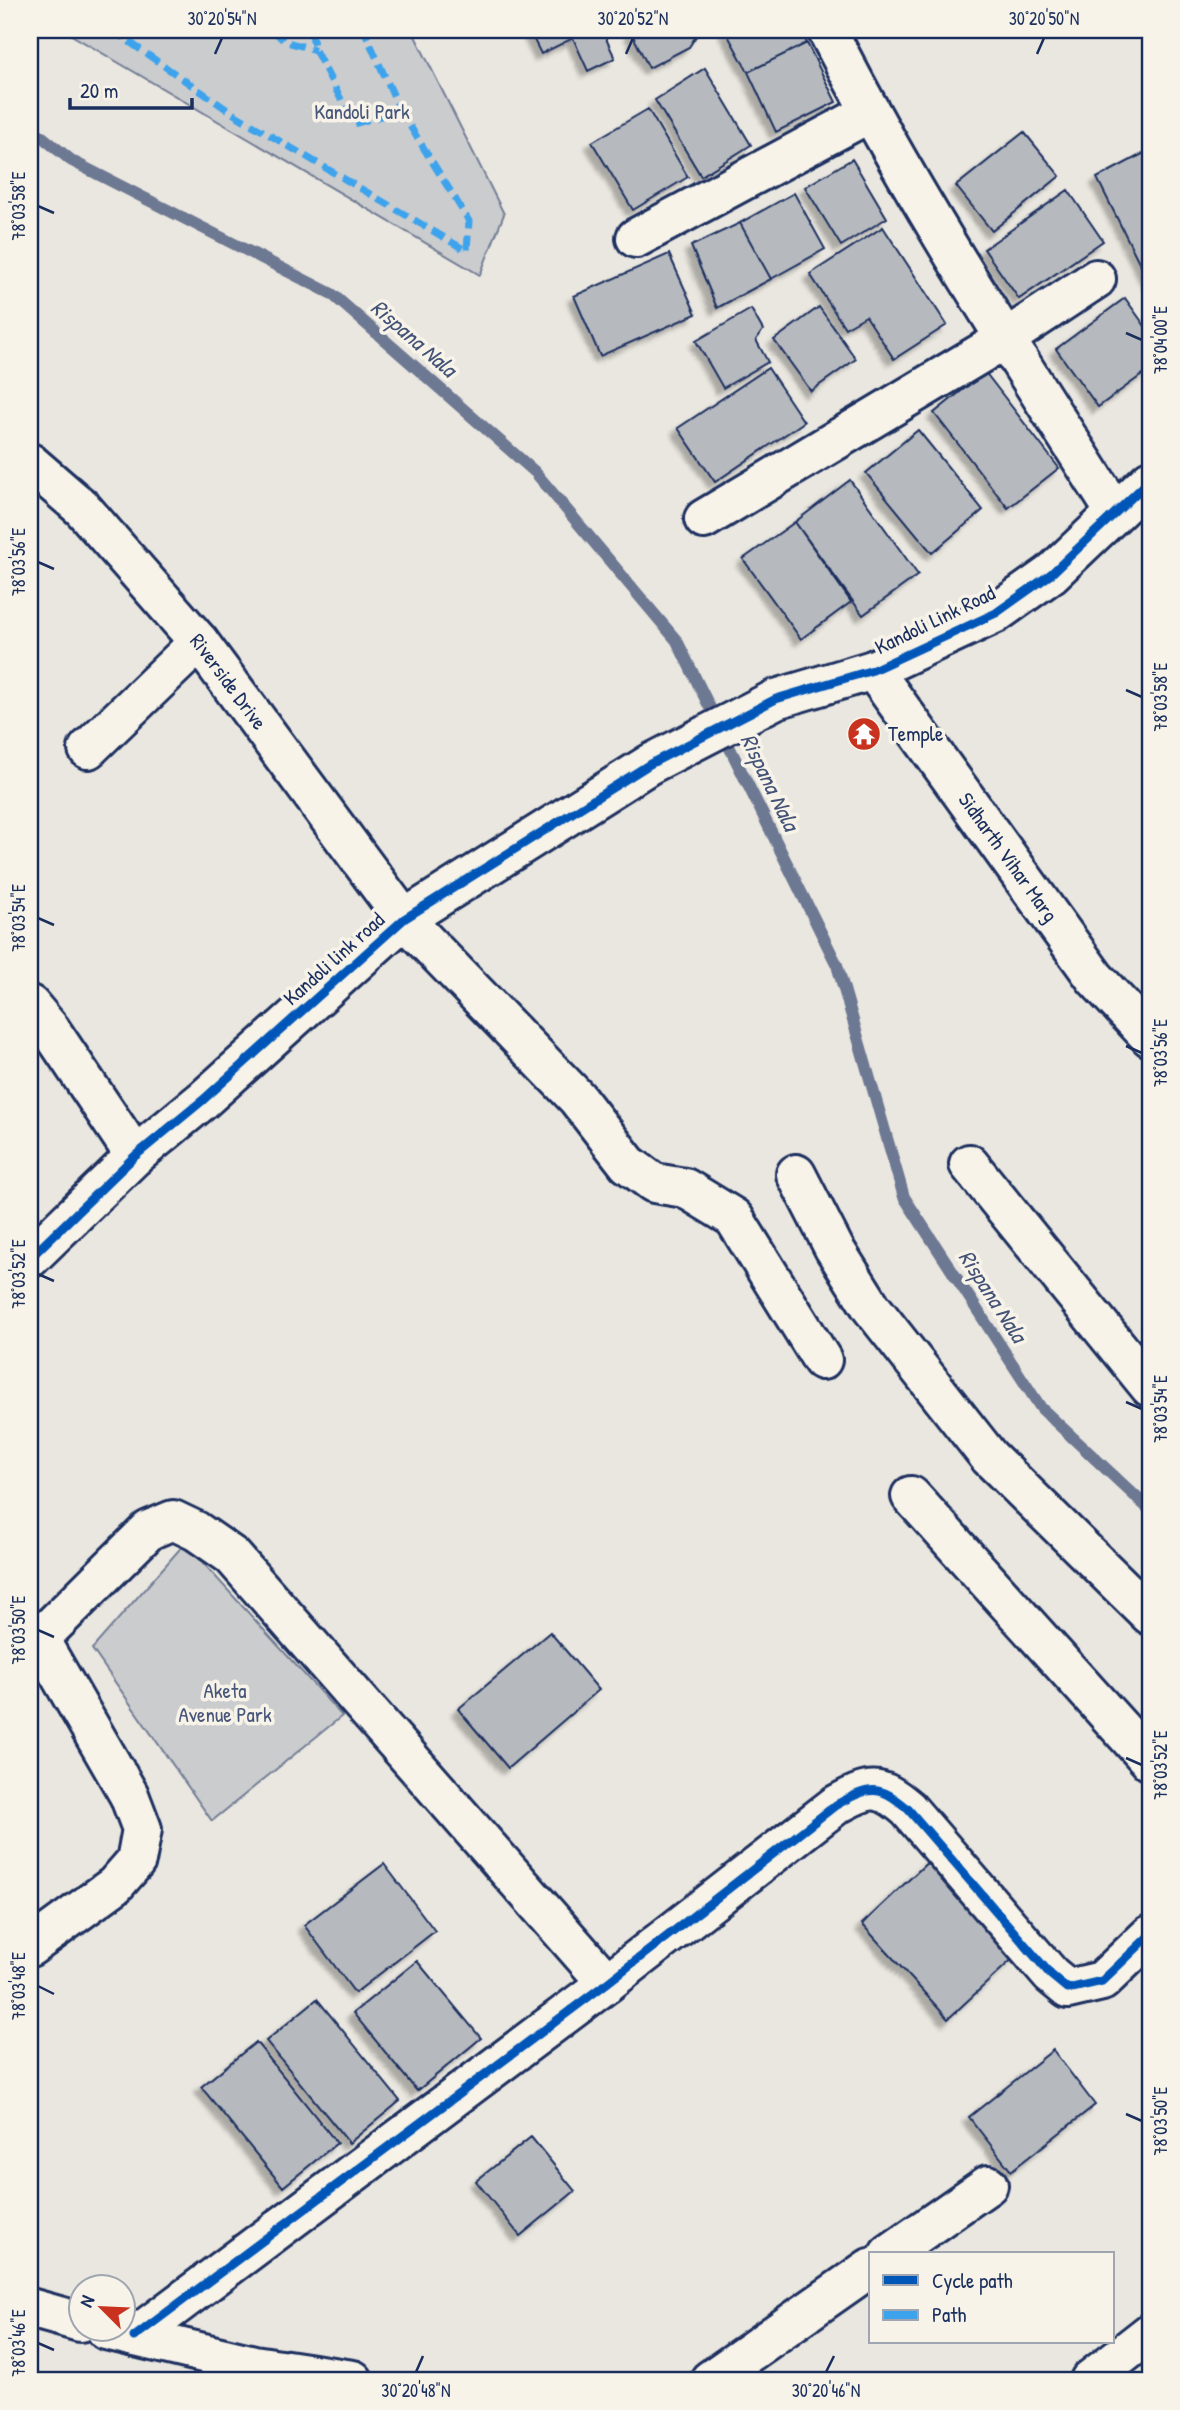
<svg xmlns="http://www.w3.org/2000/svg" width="1180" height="2410" font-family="'Patrick Hand',sans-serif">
<defs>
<filter id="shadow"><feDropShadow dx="-6" dy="6" stdDeviation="2" flood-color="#0004"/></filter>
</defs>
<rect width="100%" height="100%" fill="#eae7e0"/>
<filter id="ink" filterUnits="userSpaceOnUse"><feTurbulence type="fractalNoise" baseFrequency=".0143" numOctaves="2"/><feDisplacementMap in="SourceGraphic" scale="14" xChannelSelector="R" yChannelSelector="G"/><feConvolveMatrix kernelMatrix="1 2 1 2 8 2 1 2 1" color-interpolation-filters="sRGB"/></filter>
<g filter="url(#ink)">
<path fill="#cbcccd" stroke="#737e96" stroke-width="2" d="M63,30H412L504,214L480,275Z
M185,1543L342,1716L212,1821L92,1649Z"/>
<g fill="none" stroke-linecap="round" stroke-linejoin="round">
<path stroke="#6d7892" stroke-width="12" d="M30,127L72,161L332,294L535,472L677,641L837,965L904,1197L1041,1408L1150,1510"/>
</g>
<path fill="#b6babf" stroke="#1b2f5e" stroke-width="2" filter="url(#shadow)" d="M529,30H602L615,58L588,71L573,38L541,54Z
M630,30H700L689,47L649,68Z
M725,30H801L807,43L748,72Z
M807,43L836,102L776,132L748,72Z
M705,68L751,145L701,176L655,100Z
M648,109L688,177L633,210L592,142Z
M1024,132L1060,176L992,231L956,186Z
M1150,150V284L1097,178Z
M852,159L887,218L841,246L805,187Z
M1068,190L1103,241L1019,299L984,249Z
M794,193L825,249L771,279L740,223Z
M740,223L771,279L717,308L691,246Z
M883,227L947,325L894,359L866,316L845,328L810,274Z
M669,254L696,314L600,356L574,296Z
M1125,298L1150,333V369L1098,407L1056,349Z
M819,307L856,359L811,391L774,340Z
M751,309L763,330L756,340L768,362L723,388L696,341Z
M768,368L804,422L715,482L678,428Z
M985,372L1059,468L1008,508L934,413Z
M918,430L983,510L932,553L866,473Z
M850,480L918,575L863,615L795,522Z
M795,522L851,602L801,639L743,559Z
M550,1632L599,1690L508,1768L458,1709Z
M933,1857L1020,1952L948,2019L862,1924Z
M384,1864L435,1931L355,1993L304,1925Z
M417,1961L481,2038L417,2091L353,2013Z
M317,1999L400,2101L349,2143L266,2041Z
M256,2042L337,2143L283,2187L201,2087Z
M1053,2050L1095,2105L1011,2171L969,2117Z
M531,2137L575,2191L520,2236L476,2181Z"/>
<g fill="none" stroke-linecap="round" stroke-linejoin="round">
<g stroke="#1b2f5e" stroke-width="44">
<g id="minor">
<path d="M827,30C912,197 1015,354 1115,512"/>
<path d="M636,238L869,113"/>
<path id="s1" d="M30,463L82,508L199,642L404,919L577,1098L628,1164L654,1183L685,1188L734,1218L822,1360"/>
<path d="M704,519L1005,339L1096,279"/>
<path id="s2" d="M873,670L1095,978L1150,1037"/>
<path d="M88,749L199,642"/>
<path d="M30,1005L50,1029L135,1156"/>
<path d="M969,1164L1150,1387"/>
<path d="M796,1174L834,1248L871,1307L989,1457L1150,1615"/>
<path d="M30,1258L135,1156L203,1100L404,919L650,764L776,699L873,670L996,613L1051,574L1150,480"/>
<path d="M911,1496L1150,1761"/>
<path d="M30,1629L39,1639L129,1795L142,1829L136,1861L115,1885L30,1947"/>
<path d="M39,1639L149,1530L173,1520L196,1531L232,1556L607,1983"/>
<path d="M889,2254L988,2185"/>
<path d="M134,2337L607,1983L836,1805C870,1786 879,1784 908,1809L1051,1975L1068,1989L1102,1981L1150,1935"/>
<path d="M710,2380L870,2268"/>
<path d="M1090,2380L1150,2333"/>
</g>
</g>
<g stroke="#1b2f5e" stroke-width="44">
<path id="tertiary" d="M30,2308L80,2322
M106,2330L254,2365L353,2380"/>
</g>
<use href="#minor" stroke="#f7f3e8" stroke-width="38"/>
<use href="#tertiary" stroke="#f7f3e8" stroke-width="38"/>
<path stroke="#3da3ed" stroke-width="7" stroke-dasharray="14 7" stroke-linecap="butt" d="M112,30L232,113L467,251L469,221L400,110
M273,30L284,41L315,50
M311,30L315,50L354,124L400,110L364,30"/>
<g stroke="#f7f3e8" stroke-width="13">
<path id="cycleway" d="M30,1258L135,1156L203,1100L404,919L650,764L776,699L873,670L996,613L1051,574L1150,480
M134,2337L607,1983L836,1805C870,1786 879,1784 908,1809L1051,1975L1068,1989L1102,1981L1150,1935"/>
</g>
<use href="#cycleway" stroke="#0057b8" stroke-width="9"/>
</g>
</g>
<path fill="none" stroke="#1b2f5e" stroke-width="2.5" d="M215,54L222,38M626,54L633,38M1037,54L1044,38M38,206L54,213M1126,333L1142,340M38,562L54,569M1126,690L1142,697M38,918L54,925M1126,1046L1142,1053M38,1274L54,1281M1126,1402L1142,1409M38,1630L54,1637M1126,1758L1142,1765M38,1986L54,1994M1126,2114L1142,2121M38,2343L54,2350M416,2372L423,2356M826,2372L834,2356"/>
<defs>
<g id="temple-disc" transform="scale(1.75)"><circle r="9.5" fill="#c8321e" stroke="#f7f3e8"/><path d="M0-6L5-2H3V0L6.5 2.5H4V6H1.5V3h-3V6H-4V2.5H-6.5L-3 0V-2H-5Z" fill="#fff"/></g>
</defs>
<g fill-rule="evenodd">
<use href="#temple-disc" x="864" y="734"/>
</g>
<g text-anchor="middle" stroke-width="7" stroke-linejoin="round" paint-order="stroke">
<g font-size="21" fill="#47567a" stroke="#f7f3e8">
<text x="362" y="119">Kandoli Park</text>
<text x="225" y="1698">Aketa<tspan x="225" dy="24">Avenue Park</tspan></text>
</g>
<g font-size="21" fill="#1b2f5e" stroke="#f7f3e8">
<text transform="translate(935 620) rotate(-26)" y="7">Kandoli Link Road</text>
<text dy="7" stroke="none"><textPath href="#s1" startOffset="296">Riverside Drive</textPath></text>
<text dy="7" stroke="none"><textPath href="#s2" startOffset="231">Sidharth Vihar Marg</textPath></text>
<text transform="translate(334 959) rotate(-42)" y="7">Kandoli link road</text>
</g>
<g font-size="21" fill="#1b2f5e" stroke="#f7f3e8" text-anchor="start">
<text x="888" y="741">Temple</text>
</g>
<g font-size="23" font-style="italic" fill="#445378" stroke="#f7f3e8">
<text transform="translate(414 338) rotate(41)" y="8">Rispana Nala</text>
<text transform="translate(770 782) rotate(64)" y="8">Rispana Nala</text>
<text transform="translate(993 1296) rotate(57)" y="8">Rispana Nala</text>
</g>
</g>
<rect width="1180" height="2410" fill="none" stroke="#f7f3e8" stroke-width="77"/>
<rect x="869" y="2252" width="245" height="91" fill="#f7f3e8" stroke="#9fa5b1" stroke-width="2"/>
<rect x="883" y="2275" width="35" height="10" fill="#0057b8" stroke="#9fa5b1" stroke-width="2"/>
<text x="932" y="2288" font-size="21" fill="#1b2f5e">Cycle path</text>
<rect x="883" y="2310" width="35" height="10" fill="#3da3ed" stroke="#9fa5b1" stroke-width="2"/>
<text x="932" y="2322" font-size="21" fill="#1b2f5e">Path</text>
<g transform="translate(102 2308) rotate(294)"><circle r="33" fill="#f7f3e8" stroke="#9fa5b1" stroke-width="2"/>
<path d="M0-5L12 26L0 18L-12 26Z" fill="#c8321e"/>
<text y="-10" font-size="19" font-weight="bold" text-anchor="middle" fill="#1b2f5e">N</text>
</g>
<path d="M70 98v10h122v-10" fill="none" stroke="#1b2f5e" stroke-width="3.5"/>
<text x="80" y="98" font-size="21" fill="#1b2f5e" stroke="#f7f3e8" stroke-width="5" paint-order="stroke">20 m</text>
<rect x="38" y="38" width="1104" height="2334" fill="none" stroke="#1b2f5e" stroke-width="2.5"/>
<g font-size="18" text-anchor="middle" fill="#1b2f5e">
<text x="222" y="25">30°20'54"N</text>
<text x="633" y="25">30°20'52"N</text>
<text x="1044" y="25">30°20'50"N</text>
<text transform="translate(19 206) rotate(-90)" y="6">78°03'58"E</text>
<text transform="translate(1161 340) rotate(-90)" y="6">78°04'00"E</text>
<text transform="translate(19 562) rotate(-90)" y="6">78°03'56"E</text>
<text transform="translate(1161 697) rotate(-90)" y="6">78°03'58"E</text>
<text transform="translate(19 918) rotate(-90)" y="6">78°03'54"E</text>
<text transform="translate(1161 1053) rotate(-90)" y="6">78°03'56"E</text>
<text transform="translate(19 1274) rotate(-90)" y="6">78°03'52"E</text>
<text transform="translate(1161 1409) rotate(-90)" y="6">78°03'54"E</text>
<text transform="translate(19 1630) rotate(-90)" y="6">78°03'50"E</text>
<text transform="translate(1161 1765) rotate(-90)" y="6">78°03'52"E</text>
<text transform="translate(19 1986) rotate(-90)" y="6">78°03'48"E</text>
<text transform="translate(1161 2121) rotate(-90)" y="6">78°03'50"E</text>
<text transform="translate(19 2343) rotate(-90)" y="6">78°03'46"E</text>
<text x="416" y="2397">30°20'48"N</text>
<text x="826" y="2397">30°20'46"N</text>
</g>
</svg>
